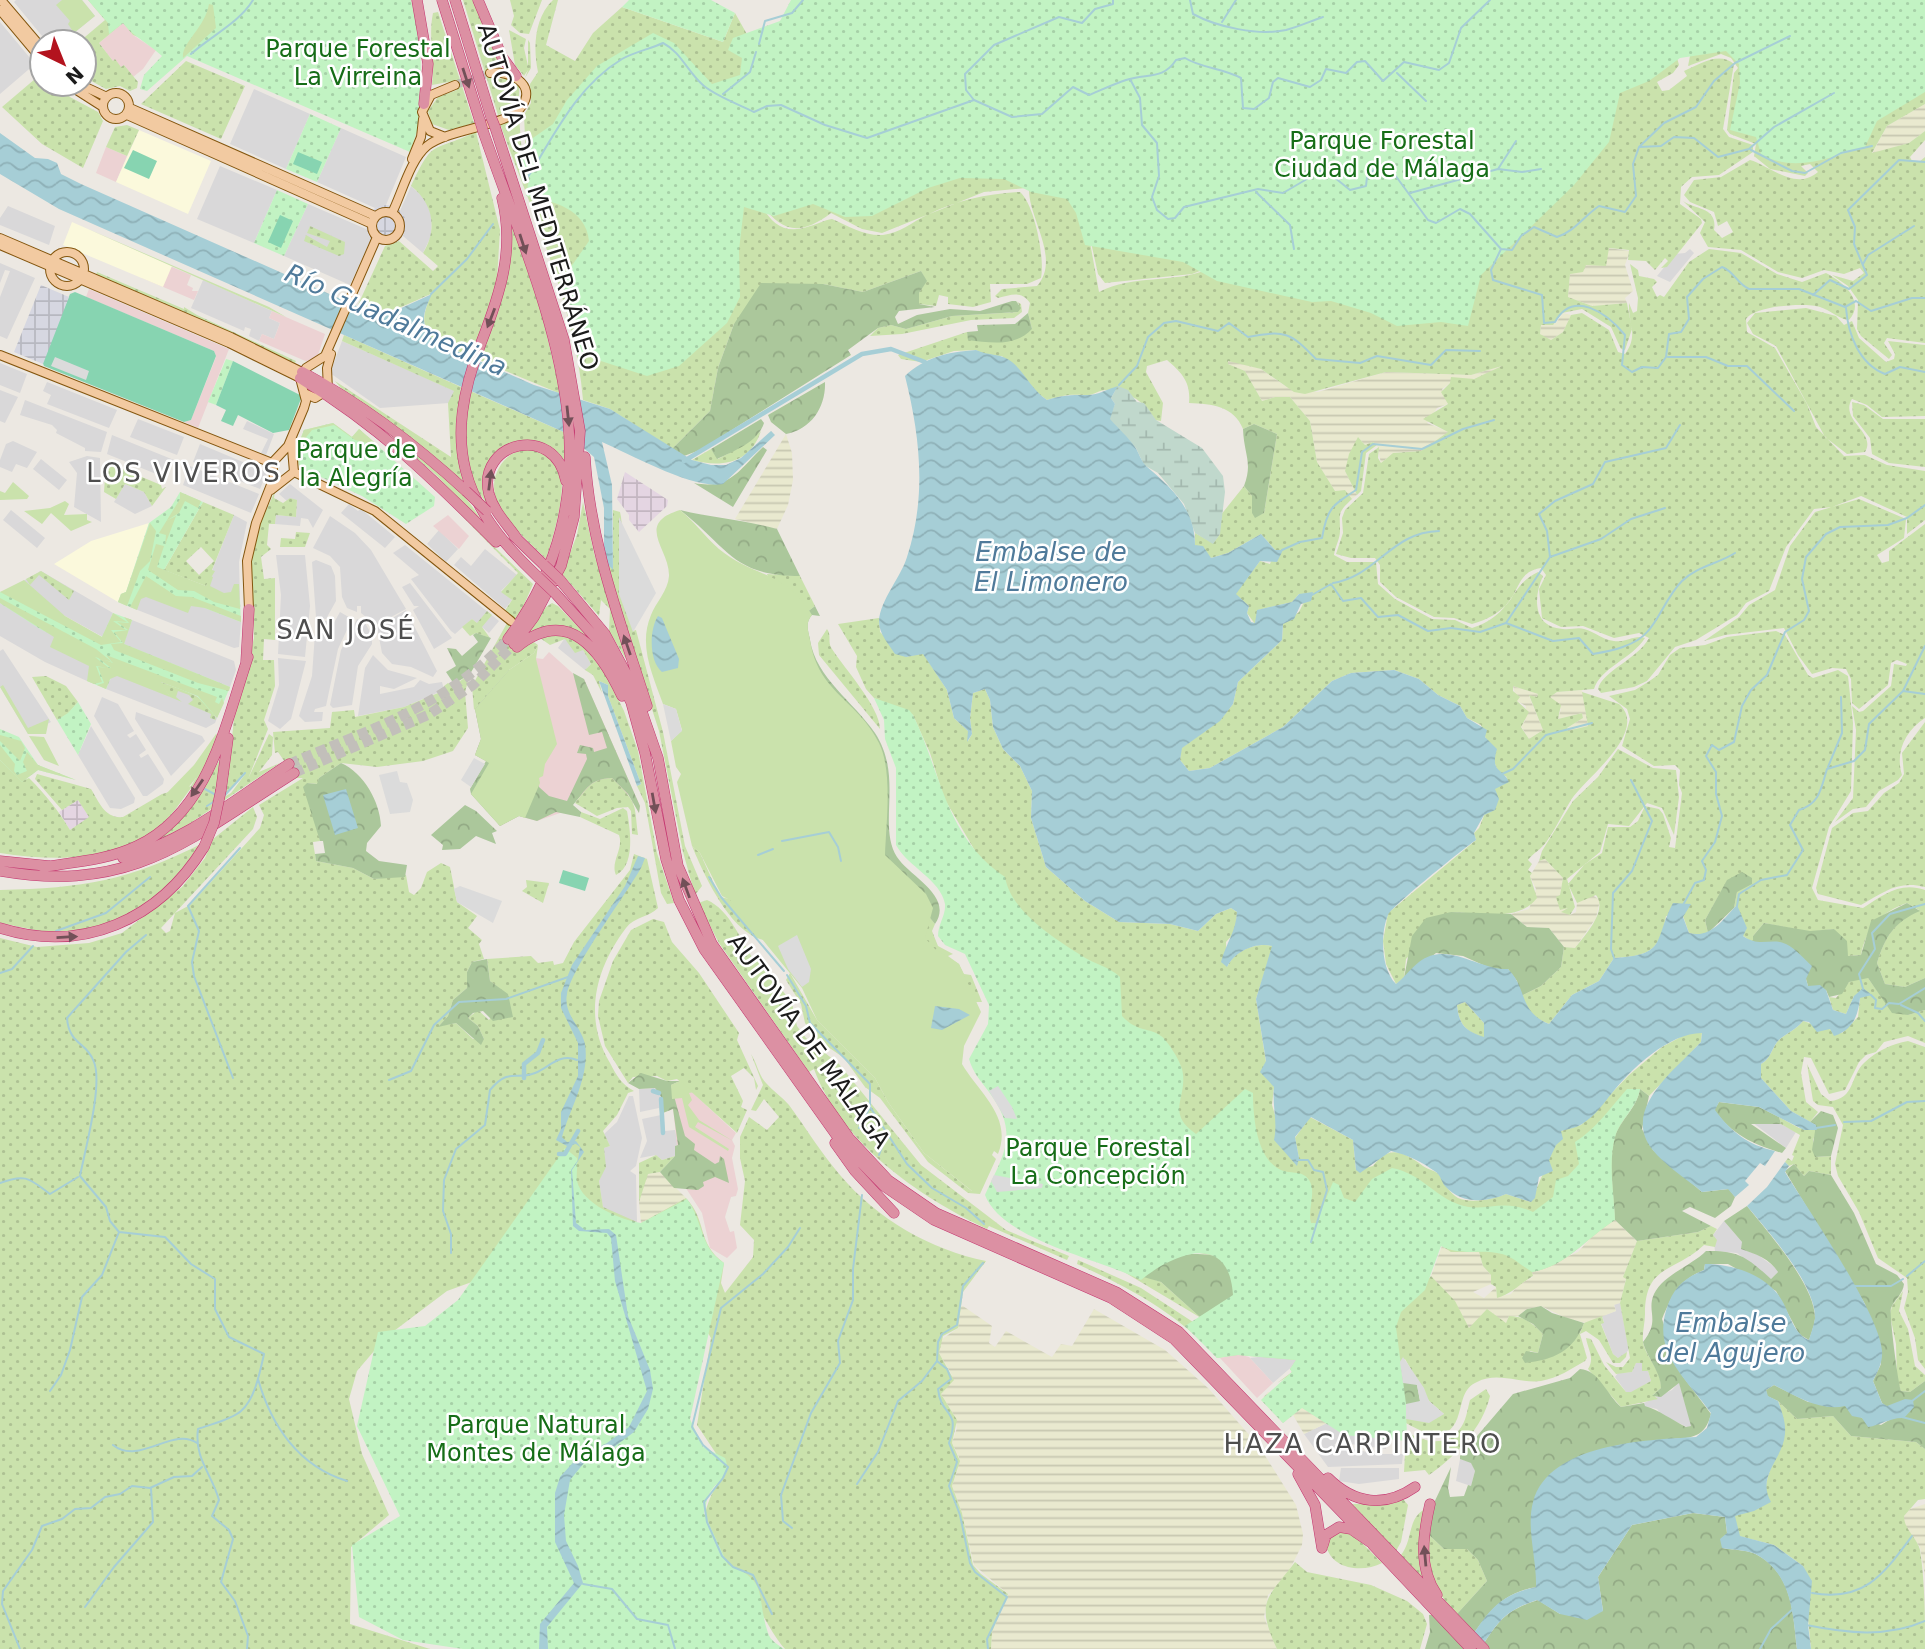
<svg xmlns="http://www.w3.org/2000/svg" width="1925" height="1649" font-family="'DejaVu Sans',sans-serif">
<defs>
<pattern id="industrial-grid" width="8" height="8" patternUnits="userSpaceOnUse" patternTransform="scale(1.75)"><rect width="8" height="8" fill="#e4d5e2"/><path d="M0 4h8M4 0v8" fill="none" stroke="#c3b6c1"/></pattern>
<pattern id="farmland-rules" width="6" height="5" patternUnits="userSpaceOnUse" patternTransform="scale(1.75)"><rect width="6" height="5" fill="#e9e9cf"/><path d="M0 2.5h6" fill="none" stroke="#c7c7b1"/></pattern>
<pattern id="grass-dots" width="8" height="8" patternUnits="userSpaceOnUse" patternTransform="scale(1.75)"><rect width="8" height="8" fill="#cae2ac"/><path d="M2 2h.1M6 6h.1" fill="none" stroke="#adc193" stroke-width="1.8" stroke-linecap="round"/></pattern>
<pattern id="forest-crowns" width="20" height="18" patternUnits="userSpaceOnUse" patternTransform="scale(1.75)"><rect width="20" height="18" fill="#abc79b"/><path d="M2 6a3 3 0 1 1 6 0M12 15a3 3 0 1 1 6 0" fill="none" stroke="#93aa85"/></pattern>
<pattern id="wetland-marsh" width="20" height="14" patternUnits="userSpaceOnUse" patternTransform="scale(1.75)"><rect width="20" height="14" fill="#c0d8cc"/><path d="M1 5h8M5 5V1M11 12h8M15 12V8" fill="none" stroke="#a4b9af"/></pattern>
<pattern id="park-dots" width="8" height="8" patternUnits="userSpaceOnUse" patternTransform="scale(1.75)"><rect width="8" height="8" fill="#c2f3c3"/><path d="M2 2h.1M6 6h.1" fill="none" stroke="#a6d0a7" stroke-width="1.8" stroke-linecap="round"/></pattern>
<pattern id="plaza-grid" width="8" height="8" patternUnits="userSpaceOnUse" patternTransform="scale(1.75)"><rect width="8" height="8" fill="#d6d7e1"/><path d="M0 4h8M4 0v8" fill="none" stroke="#b7b8c0"/></pattern>
<pattern id="water-waves" width="16" height="10" patternUnits="userSpaceOnUse" patternTransform="scale(1.75)"><rect width="16" height="10" fill="#a6ced6"/><path d="M0 5q4-4 8 0t8 0" fill="none" stroke="#8eb0b7"/></pattern>
</defs>
<rect width="100%" height="100%" fill="#ece8e2"/>
<path fill="#d9d8d9" d="M16,0H82L95,16L63,42H47L14,2Z
M0,22L35,64L0,94Z
M254,89L310,114L286,169L230,144Z
M341,128L406,157L386,205L375,208L317,182Z
M220,166L277,190L254,243L197,219Z
M411,186L425,199L432,217L431,236L423,253L403,236L404,217L400,211Z
M308,204L366,229L371,239L350,285L284,256Z
M8,206L55,226L49,245L0,225V218Z
M1690,249L1694,253L1670,282L1657,276L1675,254L1685,253Z
M0,263L35,278L7,339L0,336V297L10,271L5,270L0,283Z
M203,280L272,311L269,318L280,323L274,339L262,334L259,341L249,336L251,329L245,327L244,331L191,308Z
M342,341L455,391L449,403L380,408L330,373Z
M0,363L27,374L20,393L0,385Z
M47,382L117,410L109,428L47,404L51,395L43,391Z
M0,390L18,397L5,423L0,421Z
M25,400L107,432L101,452L85,451V448L56,433L57,430L52,425L20,415Z
M138,419L184,437L177,455L130,437Z
M247,421L274,434L266,455L261,453L268,439L243,429Z
M112,435L174,460L166,478L107,454Z
M13,441L37,452L27,468L16,464L12,472L0,467V460L6,444Z
M200,444L267,472L260,489L193,462Z
M87,456L100,458L101,522L74,507L77,473L69,462Z
M41,459L67,480L59,490L33,469Z
M190,466L259,494L251,513L183,485Z
M125,484L144,492L152,506L135,514L114,502Z
M290,484L323,510L313,528L308,519L301,518L300,526L275,524L276,515L296,517L297,501H287L279,494Z
M349,504L358,511L361,509L395,537L385,548L341,513Z
M11,510L45,538L37,548L3,520Z
M234,515L247,522L239,562L240,600L206,586Z
M330,516L355,533L371,550L406,609L376,625L361,613V606H357V612L347,608L342,597L340,567L330,556L313,548Z
M439,530L458,549L446,562L427,544Z
M405,545L499,621L489,633L472,619L455,634L451,631L411,579L419,575L393,553Z
M485,549L517,575L501,591L512,600L505,609L454,565L461,557L471,566Z
M276,555H305L310,606L305,657L278,654L281,595Z
M316,560L331,566L335,576L336,601L326,619L316,617L312,562Z
M41,571L113,613L103,637L49,607L23,581Z
M410,583L452,638L434,649L413,610L419,606H414L402,587Z
M145,584L241,622L239,647L234,648L135,609Z
M0,603L95,656L87,681L45,662L0,636Z
M406,610L437,671L433,677L411,667L392,664L382,653L377,627Z
M340,612L352,619L338,649L326,706L315,709L314,712H323L322,721L305,722L299,716L312,676L316,619L331,622V628Z
M357,619L365,623L372,635V644L358,666L352,705L333,708L330,705L341,650Z
M132,620L234,661L236,670L230,687L123,644Z
M565,638L583,650L591,664L585,670L558,648Z
M3,649L51,722L28,734L0,687V651Z
M373,655L388,670L417,678L394,689L380,686V694L414,687L420,680L429,684L442,682L444,690L404,707L358,716L365,668Z
M278,658L306,661L291,719L280,729L268,721L279,685Z
M117,664L197,696L217,718L215,723L206,728L106,689Z
M102,697L118,704L134,731L127,735L130,738L136,734L146,750L139,755L141,758L148,754L164,779L163,784L147,796H143L94,716Z
M136,712L202,736L205,741L171,776L135,719Z
M91,726L135,798L134,803L121,809L110,808L78,755Z
M655,1088L662,1098L665,1131L675,1130L678,1145L675,1146V1156L662,1160L656,1155L640,1158L647,1141L642,1119L661,1115L659,1108L640,1112L639,1089Z
M629,1096H633L642,1138L636,1166L630,1171L636,1175L637,1222L634,1223L603,1208L599,1181L605,1167L604,1148L610,1146L604,1134L617,1122Z
M1752,1122L1781,1124L1796,1132L1786,1148Z
M1724,1221L1742,1242V1249L1758,1255L1776,1268L1778,1272L1771,1279L1737,1253L1715,1251L1713,1235Z
M1620,1303L1629,1349L1623,1357L1618,1358L1613,1354L1601,1323L1604,1322L1602,1316L1616,1311L1614,1304Z
M1266,1356L1296,1360L1295,1364L1273,1383L1250,1358Z
M1636,1363H1643L1642,1371H1648L1651,1381L1631,1393L1626,1392L1615,1377L1618,1373L1632,1372Z
M1679,1382L1692,1426L1687,1427L1662,1415L1657,1409L1644,1406V1403L1672,1390Z
M1327,1423L1344,1435L1334,1445L1377,1454H1403L1402,1464L1328,1467L1304,1434Z
M1346,1433L1388,1439L1386,1449L1343,1443Z
M1460,1459L1471,1462L1475,1471L1471,1486L1456,1481Z
M1341,1468H1399V1479L1359,1484L1339,1481Z"/>
<path fill="#ecd2d3" d="M123,23L133,35L156,50L143,69L133,77L124,65L121,67L113,61L99,43Z
M106,147L127,156L116,182L96,173Z
M151,258L191,275L187,285L193,288L192,291H198L194,300L142,278Z
M89,289L229,349L198,428L184,422L191,420L216,357L214,351L86,297Z
M272,311L325,334L316,361L310,363L259,341L262,334L274,339L279,326L280,323L269,318Z
M448,515L469,536L459,549L433,526Z
M549,652L578,678L584,679L640,806L639,813L628,794L581,796L563,812L537,821L519,816L500,826L489,763L475,755L481,739L475,709L535,658L543,659Z
M680,1081L736,1133L732,1140L735,1146L732,1158L738,1189L736,1196L731,1197L725,1217L730,1232L734,1231L737,1248L727,1258L710,1248L702,1213L680,1179L671,1085Z
M1238,1354L1249,1357L1273,1383L1257,1398L1220,1358Z"/>
<path fill="url(#industrial-grid)" d="M625,472L668,500L667,506L639,532L629,520V515L617,499Z
M78,800L90,818L70,830L59,812Z"/>
<path fill="#fbf9dc" d="M139,130L211,161L188,214L116,182Z
M72,222L172,266L163,287L63,245Z
M149,523L126,592L121,594L118,602L54,564L91,541Z"/>
<path fill="url(#farmland-rules)" d="M1925,104V131L1909,143L1872,154L1887,126Z
M1608,248L1630,251L1625,265L1633,291L1625,298L1627,303L1592,306L1568,297L1570,274Z
M1563,313L1571,315L1563,332L1551,340L1544,339L1540,334L1541,325L1556,323Z
M1228,360L1261,369L1285,386L1318,392L1386,372L1471,375L1502,366L1503,368L1473,379L1450,383L1442,389L1448,404L1437,408L1427,423L1449,432L1421,451L1393,453L1381,463L1377,445L1373,442L1365,445L1359,438L1345,471L1357,495L1352,499L1345,490L1335,491L1328,480L1317,462L1310,421L1290,397H1275L1262,401L1245,371L1228,364Z
M786,434L792,453L793,480L788,505L777,529L735,519Z
M1513,686L1538,694L1537,697L1529,696L1543,730L1529,739L1521,726L1525,721L1526,706L1517,701Z
M1582,690L1588,726L1568,732L1567,728L1583,718L1582,713L1558,719L1561,709L1549,697L1557,692Z
M1545,859L1563,878L1560,896L1570,915L1576,912L1577,903L1592,895L1600,900L1596,918L1575,948L1564,947L1549,928L1527,927L1511,914L1529,909L1536,889L1530,876L1539,861Z
M660,1172L686,1198L641,1223L639,1202L644,1179L648,1174Z
M1615,1220L1637,1241L1623,1277L1626,1278L1620,1303L1614,1305L1616,1311L1586,1323L1566,1318L1541,1306L1527,1309L1518,1316H1509L1506,1323L1469,1329L1454,1301L1431,1276L1442,1246L1452,1252H1479L1483,1266L1491,1275V1284L1473,1292L1484,1298L1496,1287L1497,1297L1511,1294L1518,1285L1533,1277L1532,1272L1578,1252L1597,1231Z
M963,1306L992,1326L989,1343L995,1347L1006,1331L1052,1357L1061,1344L1072,1346L1094,1309L1165,1350L1208,1388L1259,1446L1296,1505L1303,1534L1302,1545L1286,1577L1268,1595L1264,1617L1277,1649H991L992,1632L1008,1594L974,1565L962,1513L952,1486L958,1469L959,1457L952,1443L957,1428L954,1415L941,1394L952,1375L939,1353L941,1340L958,1328L960,1307Z
M1268,1392L1309,1410L1327,1423L1304,1434L1293,1415L1283,1423L1261,1400Z
M1925,1504V1576L1920,1547L1904,1524V1516L1910,1509Z"/>
<path fill="url(#grass-dots)" fill-rule="evenodd" d="M88,0H192L143,39L133,35L123,23L99,43L113,61L115,59L121,67L124,65L138,82L137,88L130,91L120,86L106,89L84,77V42H79L105,20Z
M463,0H473L501,65L489,69L492,78L511,79L519,87C521,104 512,109 498,115Z
M510,0H542L529,34L520,33L511,25L514,16Z
M553,0H558L546,45L575,61L593,33L622,7L723,42L735,13L757,52L841,62L1208,268L1192,274L1105,283L1098,274L1082,202L1026,188L984,192L882,233L862,229L831,213C797,239 779,230 757,198C770,222 782,236 810,226C818,224 824,220 832,219C848,226 864,236 883,235C900,233 912,222 927,215C958,200 986,194 1020,192C1035,205 1045,259 1041,278L1027,284H990L991,302L973,307L948,304V297L939,295L936,306L919,304V293L926,281L921,271L863,292L823,284L734,324L718,368L710,411L672,449L610,409L583,400C576,310 531,209 500,124L519,117L522,154L526,160L524,115L531,103L530,84L538,72C533,48 534,18 553,0Z
M1774,0L1925,50V104L1887,126L1872,153L1909,143L1925,131V140L1910,157L1912,161L1919,162L1925,157V343L1887,338L1884,343L1892,355L1889,359L1861,336L1857,329L1858,300L1848,286L1832,275L1853,281L1864,273L1860,268L1844,274L1824,270L1802,278L1778,272L1741,250L1708,247L1700,233L1705,222L1683,201C1696,210 1718,207 1714,230L1722,238L1733,232L1727,221L1718,226L1714,212L1690,202L1684,195L1694,180L1721,177L1750,160C1769,165 1795,192 1818,172L1810,164L1801,166L1808,173L1805,176L1770,169L1754,156L1756,144L1730,134L1727,130L1734,73L1738,68L1731,58L1721,54L1688,66L1690,56Z
M438,12L474,123L449,130L432,124L428,111L438,97L457,90L454,81L432,85C435,61 428,37 433,13Z
M509,30L526,39L524,48L528,66V40L530,43L531,68L525,78L528,70L524,76L515,65Z
M1674,47L1679,65L1673,73L1657,82L1662,91L1669,90L1687,76L1684,71C1700,64 1719,51 1734,64L1723,129L1729,137L1753,145V152L1719,175L1692,177L1681,187L1680,204L1701,219L1702,223L1667,267L1661,268L1668,261L1665,258L1655,270L1646,261L1628,260L1629,250L1609,248L1606,266L1586,265L1583,272L1570,274L1568,297L1592,306L1627,303L1632,329L1625,350L1621,349L1611,327L1582,309L1562,313L1553,325H1541L1540,334L1551,340L1563,332L1571,315L1582,313L1609,330L1618,352L1625,354C1639,335 1628,324 1629,303L1633,313L1637,311L1638,298L1630,264L1638,270L1639,276L1654,279L1657,282L1652,287L1657,297L1660,295L1664,297L1689,262L1709,249L1741,253L1777,274L1802,282L1826,273C1843,282 1866,301 1849,320C1841,320 1830,310 1820,307C1805,302 1754,306 1746,319L1747,332L1775,348L1807,404L1816,427L1844,456L1865,455L1887,465L1925,471V520L1907,534V517L1861,496L1832,507L1814,509L1786,547L1769,591L1746,603L1737,615L1696,640L1675,647L1647,681L1634,687L1601,693L1598,689C1602,671 1638,659 1649,638L1639,633L1614,638L1583,626L1561,627L1542,618L1539,589L1546,575L1541,568C1521,571 1520,585 1511,599C1502,612 1487,620 1472,624L1454,618L1434,617L1396,597L1380,582V565L1375,558H1351L1336,554L1343,533L1342,518L1345,510L1363,493L1369,454L1379,447L1378,458L1381,463L1393,453L1421,451L1448,432L1423,419L1448,404L1441,392L1450,383L1451,377L1474,379L1502,366L1471,375L1386,372L1305,394L1294,392L1261,369L1228,361V364L1245,371L1262,401L1275,397H1290L1310,421L1317,462L1335,491L1345,490L1352,499C1337,513 1340,513 1340,531C1340,539 1335,547 1334,555L1347,562H1376L1378,584L1395,599L1432,619L1455,620L1472,628C1515,614 1508,586 1538,572L1543,576C1533,597 1533,628 1563,629C1570,630 1578,627 1584,629C1595,632 1603,640 1614,641C1625,643 1636,634 1645,638C1632,659 1601,667 1594,689L1557,692L1550,697L1561,705L1558,719L1582,713L1583,718L1567,728L1568,731L1588,726L1582,692L1619,704C1650,732 1585,778 1571,800C1563,813 1556,828 1547,841C1542,849 1533,853 1528,860L1532,864L1528,870L1532,873L1530,876L1537,898C1519,922 1479,913 1451,912L1406,959L1404,978L1396,984L1386,964L1383,941L1388,913L1476,840L1474,833L1479,828L1495,788L1507,777L1498,772L1481,725L1467,718L1460,706L1438,695L1419,679L1394,670L1351,673L1332,681L1283,727L1210,768L1189,771L1180,760L1181,748L1220,720L1233,704L1238,682L1282,640L1283,624L1299,612L1308,594H1299L1292,602L1258,610L1255,624L1247,613L1249,606L1235,594L1260,561L1270,564L1275,550L1261,534L1228,553L1211,558L1195,545V533L1213,543L1220,534V516L1244,486L1252,496V512L1255,517L1264,513L1277,434L1254,424L1243,429C1234,406 1212,404 1189,403C1191,382 1182,373 1167,360L1147,366L1146,372L1163,403L1161,421L1155,420C1147,403 1126,389 1106,390C1099,390 1093,396 1085,395C1069,394 1063,395 1047,400L1035,391L1002,356H987L976,350L954,351L921,362L901,359L898,355L967,332L969,340L1032,329L1028,313L1030,303C1021,290 1011,295 998,298L995,296L1002,289L1037,286C1061,259 1029,219 1029,190L1069,191L1089,237L1099,292C1133,274 1173,284 1209,269L1461,297L1612,98ZM1513,686L1538,694L1537,697L1529,695L1543,730L1529,739L1521,727L1529,712L1517,701L1520,697L1513,691Z
M186,61L245,86L221,139L141,104Z
M42,73V84H53L70,97L98,112L103,121L83,168L42,144L2,107Z
M127,125L139,130L127,156L106,147L115,127Z
M476,132L500,230L497,279L484,344C500,302 514,266 511,221L542,315L561,394L434,341C419,323 424,314 431,294C403,305 388,319 357,307L385,246L399,241L433,271L438,266L423,253C438,229 433,203 411,186C434,138 430,153 476,132Z
M310,226L345,242L344,254L339,256L304,241L306,235L327,247L330,241L307,233Z
M97,272L184,309V307L197,315L296,361L295,363L96,275Z
M1016,301L1021,304L1022,312L1014,318L971,320L902,334L870,336L878,328L891,325L906,329L952,316L1018,312L1019,304Z
M1806,308L1836,316L1844,325L1852,321L1859,338L1886,362L1894,359L1895,354L1888,341L1925,345V416L1882,417L1867,405L1852,399C1839,420 1877,432 1865,452L1847,454L1825,437L1776,346L1753,334L1747,323L1755,313Z
M344,335L461,387L456,438L463,482L344,392L335,381L451,457L448,403L454,391L342,341Z
M468,390L566,433L567,470C541,433 525,432 491,462L494,511C459,478 466,434 468,390Z
M1852,402L1864,405L1883,419H1925V467L1889,463L1872,454L1870,438L1853,416Z
M366,414C408,446 460,478 484,526L437,476Z
M761,431C750,464 721,468 692,460L711,449L718,459L744,445Z
M1358,437L1365,445L1373,442L1377,445L1366,453L1361,491L1357,495L1345,471L1349,454Z
M536,448C541,452 550,455 555,460C572,478 553,538 546,559C524,536 479,503 499,468C507,453 519,449 536,448Z
M106,462L161,485L162,489L166,487L152,506L144,492L125,484L116,499L104,492Z
M275,491L274,498L283,503L290,498L297,500L296,517L276,515L275,524H269L267,545L271,549L261,557L264,579L275,578V640L264,639L263,660H274L275,686L264,720L268,729L248,779L269,734L273,737L272,755L259,772L280,763L186,826L155,842C182,818 204,790 220,759L218,795L204,789L218,796L217,800L207,807L231,793L246,773L226,793L234,719L254,638L251,580L253,548L261,522Z
M1859,499L1906,519L1904,538L1877,555L1882,563L1889,561V551L1925,524V718C1905,731 1895,752 1902,775L1898,780L1879,791L1866,807L1853,809L1835,822L1853,798L1856,730L1852,706L1859,712L1863,711L1891,686L1894,664L1906,666L1907,664L1897,660L1891,663L1888,685L1859,709L1852,703L1851,679L1846,669L1832,668L1812,674L1798,655L1784,628L1725,635L1704,641L1739,617L1749,605L1775,590L1790,546L1815,512Z
M203,502L234,515L212,570L215,571L206,586L164,570ZM201,547L214,561L199,575L186,561Z
M583,502L594,553L627,661L609,631L610,609L601,600L599,616L562,574L577,535Z
M454,508L533,584L517,621L504,612L512,600L501,592L518,573Z
M613,510L620,512L621,517L633,631L636,630L663,732L685,846L702,886L695,895L683,852L659,731L604,560L613,569Z
M296,532L310,533L305,547H280L281,538L295,539Z
M41,571L74,591L69,600L39,575L30,585L26,579Z
M767,574L800,576L815,606L802,616L818,699Z
M552,603L558,606L591,640C568,623 551,623 525,636L546,607Z
M487,611L492,615L482,627L490,638L476,633L470,636L462,627L472,619L477,623Z
M879,618L880,632L906,657L923,653L947,690L954,718L968,731V741L972,734L970,718L973,693L985,689L990,700L993,727L1003,749L1020,766L1032,791L1031,818L1046,867L1085,901L1119,922L1170,924L1198,931L1216,914L1231,908L1237,912L1236,931L1226,942L1227,967C1235,950 1256,942 1273,946L1256,999L1266,1062L1274,1087L1272,1105L1278,1125L1299,1158L1295,1138L1310,1117L1353,1140L1356,1170L1373,1166C1389,1144 1404,1152 1423,1166C1428,1170 1437,1170 1441,1177C1445,1185 1450,1193 1458,1198C1471,1204 1494,1199 1506,1194L1531,1202L1561,1131L1581,1125L1629,1075L1662,1047L1688,1033L1702,1032L1701,1042L1649,1096L1640,1089C1636,1108 1620,1120 1615,1138C1609,1163 1614,1194 1615,1220C1586,1238 1567,1266 1532,1272L1533,1276C1519,1284 1512,1294 1497,1298L1496,1287L1491,1284V1275L1483,1266L1479,1252H1451L1442,1246L1229,1259L1195,1252L1013,1172L981,861L944,798L930,753L913,715L874,698L866,689L856,667L857,656L838,624Z
M507,623L538,645L534,653L509,670L474,710L472,686Z
M827,629C832,636 827,642 832,649C844,668 880,707 880,729L819,655L818,643Z
M1776,631L1785,635L1808,675L1813,678L1838,670L1848,676L1853,723L1851,791L1829,827L1812,888L1818,900L1863,908C1883,895 1900,881 1925,890V978L1905,987L1885,984L1877,963C1885,937 1894,922 1919,910L1907,903C1881,912 1866,928 1861,955L1848,956L1834,929L1810,932L1764,923L1753,936V943L1742,935L1737,905L1734,908L1737,892L1727,881L1705,920L1708,933L1701,936L1689,933L1683,916H1666C1660,952 1648,956 1614,958L1599,981L1572,995L1549,1024L1534,1017L1521,996L1541,986L1561,967L1564,947L1575,948C1585,935 1608,911 1596,895L1577,903L1568,884L1585,864L1602,853L1608,827H1630L1638,821L1645,806L1659,809L1663,814L1671,838L1669,847L1675,848L1682,793L1679,785L1680,770L1675,765L1654,766L1622,746L1630,719L1627,709L1609,696L1635,690L1648,682L1658,675L1670,655L1680,648L1705,645L1727,637Z
M559,633L581,642L606,675L624,711L638,751L657,853L674,903L667,904L661,893L645,803L637,786L641,784L608,696V685L599,681L602,693L593,675L585,670L591,664L583,650L575,653L565,639L550,645L540,638Z
M470,674L465,692L468,728L453,751L423,761L377,767L341,763L319,778L318,784L307,783L320,841L313,842L316,861L353,868L374,879L406,875L409,892L414,895L421,888L427,872L441,863L450,867L457,902L477,916L468,928L482,940L479,944L484,959L472,962L467,972V988L453,1000L448,1016L439,1026L456,1023L473,1039H484L478,1026L468,1018L478,1010L489,1020L508,995L490,981L487,959L531,956L538,963L553,961L554,965L563,963L574,942L630,870L634,854L647,859L658,908C649,917 634,917 626,928C595,969 583,1018 610,1063C617,1076 621,1084 634,1091L628,1093L617,1115L603,1131L610,1146L604,1148L606,1167L599,1181L603,1207L637,1222L447,1291L386,1337L357,1371L349,1399L362,1454L389,1515L351,1547L350,1624L430,1649H0V938L37,947L89,943L122,933L182,887L205,858L213,839L253,807L257,817L253,829L161,928L166,933L170,931L175,913L190,905L260,828L264,815L259,805L303,778H296L278,752L275,753L273,732L330,728L332,712L354,710L355,717L404,707L443,691L444,686L448,683L453,686Z
M46,676L66,686L78,702L68,714L57,720L32,677Z
M160,682C180,689 212,697 216,720L210,718L211,714L188,704L193,700L189,695L178,691L176,697L182,702L170,697Z
M1925,722V887C1898,880 1884,892 1861,905L1818,894L1816,888L1832,828L1853,813L1868,811L1884,793L1899,783L1904,774L1902,753Z
M1618,749L1653,768L1676,770L1679,797L1674,835L1662,808L1647,803L1629,826L1608,824L1600,852L1567,879L1575,907L1570,915L1561,912L1568,908L1560,910L1556,897L1560,895L1563,878L1545,859L1539,861L1542,851L1573,801L1598,777Z
M0,760L22,781L29,778C46,795 58,810 70,830L89,817L78,800L62,810L35,779L37,774L91,789C99,802 105,819 123,817L162,794L191,786L196,778L199,779C186,792 176,812 161,825C119,863 53,861 0,853Z
M612,778C638,804 634,802 638,835L632,834L631,811L628,807L617,808L597,816L575,803C588,788 590,779 612,778Z
M623,808L627,811C630,828 636,865 616,875C610,862 624,849 619,835L580,817L581,812L600,819Z
M203,843L171,887L122,920L87,931L50,933L0,923V890C84,888 128,881 203,843Z
M692,846L700,853L720,897L730,899L764,940C731,934 704,875 692,846Z
M526,880L549,883L543,903L522,891L527,887Z
M707,900C730,910 741,941 754,960H759L792,1003L797,1026L806,1038L839,1064L921,1165L1006,1230L1069,1256L1067,1260L989,1226L987,1229C918,1196 841,1143 814,1069L809,1072L719,943L698,903Z
M928,915L935,924L932,931L938,946L953,954L948,956L959,964L964,974L971,975L982,1002H974L914,935Z
M653,919L664,922L672,942L699,973L739,1033L737,1040L758,1086L756,1090L754,1078L744,1068L731,1076L743,1101L741,1107L747,1110L737,1133L677,1079L667,1081L657,1076L633,1077L628,1083L605,1046L598,1016L599,1001L613,961L631,930Z
M790,973L817,1020L875,1078L888,1102L924,1153L973,1192L968,1193L928,1162L880,1098L865,1087L844,1058L818,1040L805,1023L801,1004L786,980Z
M1862,977L1868,978L1883,999L1908,1015L1925,1010V1043L1908,1036L1884,1042L1876,1052L1866,1055L1859,1062L1845,1090L1829,1094L1811,1058L1804,1057L1801,1073L1806,1102L1818,1112L1810,1122L1791,1111L1760,1077L1761,1064C1770,1059 1771,1051 1777,1042C1784,1034 1796,1030 1803,1021L1842,1033L1858,1017L1860,998L1854,996L1846,1014L1833,1010L1829,997L1836,998L1849,982Z
M1465,1002L1484,1023V1038C1465,1031 1459,1025 1457,1005Z
M1908,1041L1925,1047V1369L1918,1360L1915,1338L1904,1308L1908,1292L1907,1278L1878,1258L1859,1212L1838,1176L1835,1164L1843,1125L1833,1107L1818,1105L1813,1101L1807,1064L1821,1094L1830,1101C1855,1099 1850,1076 1864,1063C1876,1051 1892,1044 1908,1041Z
M751,1054C757,1063 759,1076 766,1083C773,1091 782,1097 789,1105C806,1128 821,1153 840,1175C877,1219 931,1250 986,1261L963,1292L958,1328L943,1336L939,1353L954,1380L941,1394L957,1420L952,1443L960,1461L952,1486L962,1513L973,1565L981,1574L1008,1594L992,1632L991,1649H785C775,1638 769,1625 761,1613C741,1583 702,1556 705,1517C705,1504 719,1481 725,1467L697,1425L711,1338L641,1223L686,1198C708,1222 696,1242 724,1263L721,1283L725,1293L753,1257L754,1240L740,1225L745,1181L740,1158V1137L749,1117L767,1130L779,1117L764,1099L756,1111L751,1110L763,1085Z
M1779,1117L1799,1128L1817,1130L1813,1140L1816,1157L1831,1156V1175L1809,1171L1804,1176L1794,1164L1789,1166L1785,1162L1788,1158L1792,1161L1794,1156L1792,1155L1800,1135L1781,1124Z
M656,1155L662,1160L675,1156L660,1172L648,1174L639,1202V1163Z
M1711,1226L1717,1229L1713,1235L1717,1240L1715,1247L1704,1245C1674,1273 1645,1264 1645,1314C1645,1323 1642,1333 1643,1342C1646,1358 1662,1371 1661,1388L1653,1395L1658,1399L1621,1407L1588,1369C1595,1358 1588,1350 1586,1338L1591,1339L1604,1365L1626,1392H1631L1651,1381L1648,1371H1642V1363H1636L1632,1372L1616,1374L1606,1362L1616,1367H1623L1630,1358L1620,1303L1626,1279L1623,1277L1637,1241L1698,1232Z
M1066,1249L1161,1282L1201,1318L1124,1272Z
M1078,1260L1141,1288L1193,1322L1316,1360L1277,1383L1292,1372L1290,1369L1296,1360L1238,1355L1217,1358C1179,1314 1130,1288 1077,1264Z
M1431,1276L1455,1301L1469,1328L1487,1309L1506,1323L1509,1316C1524,1316 1533,1323 1543,1334L1538,1353L1530,1351L1525,1363L1580,1333L1584,1323L1602,1316L1604,1323L1601,1324L1613,1354L1618,1358L1627,1352L1626,1357L1620,1363H1613L1599,1340L1586,1331L1580,1334L1587,1358L1585,1361C1571,1369 1558,1378 1541,1381C1520,1384 1498,1371 1477,1382C1463,1388 1463,1401 1459,1413C1446,1465 1385,1407 1364,1392C1403,1406 1393,1427 1444,1414L1429,1401L1405,1359L1400,1362L1392,1318Z
M1903,1291L1899,1311L1908,1329L1915,1366L1925,1375V1381L1910,1392L1901,1391L1897,1380L1896,1344L1890,1315L1892,1306Z
M1486,1389L1490,1396C1483,1427 1455,1457 1429,1475L1425,1470L1404,1472L1406,1436L1356,1394C1380,1412 1430,1464 1459,1430C1466,1422 1467,1411 1470,1400Z
M1778,1401L1797,1419L1833,1416L1851,1436L1916,1442L1925,1449V1499L1918,1500L1904,1516C1904,1530 1917,1537 1920,1550C1925,1582 1925,1616 1925,1649H1811L1803,1566L1774,1545L1727,1533L1735,1516L1765,1492C1770,1451 1794,1446 1778,1401Z
M1403,1499L1408,1505L1401,1542L1396,1551L1352,1504H1387Z
M1427,1508V1584L1400,1556C1414,1541 1406,1517 1427,1508Z
M1350,1531L1382,1563C1363,1573 1330,1570 1326,1544L1333,1532Z
M1427,1533L1444,1549H1467L1478,1560L1487,1581L1457,1614C1431,1588 1429,1569 1427,1533Z
M1295,1562L1307,1572L1371,1585L1407,1601L1423,1614L1427,1624L1420,1649H1277C1255,1601 1267,1599 1295,1562Z"/>
<path fill="url(#forest-crowns)" d="M921,271L927,281L919,293V304L935,307L899,311L895,317L898,324L917,315L950,309L980,311L1012,301H1016L1021,308L1018,312L952,316L906,329L891,325L878,328L848,350L851,355L700,450L684,456L672,449L710,411L718,368L734,324L761,283L823,284L863,292Z
M1028,313L1032,329C1015,347 991,343 968,340L967,332L978,331L977,325L1015,324Z
M825,382C826,406 812,429 786,434L771,422L768,415Z
M761,419L764,423C758,442 734,451 717,459L711,449Z
M1254,424L1277,434L1264,513L1255,518L1252,513V496L1244,486C1253,462 1244,455 1243,429Z
M763,447L767,450L733,507L694,483C730,490 739,470 763,447Z
M680,510C713,518 745,520 777,529L800,576C732,576 728,547 680,510Z
M815,606L820,616L812,615C805,623 808,630 810,640C816,678 853,701 875,733C904,777 877,826 897,857C910,877 954,896 935,924L881,858L811,663L802,616Z
M476,633L491,638L470,674L454,684L446,672L456,666L447,648L456,649L462,656L478,642L473,635Z
M509,670L539,787L549,796L567,801L587,759L586,754L577,753L580,745L593,748L594,752L607,748L602,732L589,735L573,673L584,679L640,806L639,813L628,794L612,778C589,779 587,789 573,805L581,812L580,817L556,812L537,821L519,816L500,826L471,794L470,789L486,761L475,755L481,739L475,709Z
M341,763C364,773 380,802 381,826L367,843L366,851L379,861L407,865L405,877L374,879L353,868L316,861L315,854L325,853L323,841H320L303,787L307,783L317,784L319,778Z
M465,805L476,811L497,831L492,833L496,844L476,836L460,849L442,850L443,845L431,835Z
M1742,872L1752,878V884L1737,892L1734,908L1708,933L1705,920L1727,880Z
M1907,903L1920,911C1894,922 1885,937 1877,963L1885,984L1905,987L1925,978V1010L1908,1015L1892,1013L1868,978L1849,982L1842,994L1829,997L1826,990L1808,986L1806,979L1775,942L1753,943V936L1764,923L1810,931L1834,929L1847,941L1848,956L1861,955L1871,921Z
M1451,912L1511,914L1527,927L1549,928L1564,947L1561,967L1541,986L1521,996L1517,981L1508,969H1492L1463,956L1436,953L1404,978L1412,936L1426,918Z
M487,959L490,981L508,994L513,1017L493,1021L483,1011L473,1013L468,1018L478,1026L484,1039L481,1045L456,1023L438,1027L448,1016L453,1000L467,988V972L472,962Z
M641,1073L667,1081H680L671,1085L685,1136L695,1144L694,1150L715,1164L719,1162L720,1156L724,1159L729,1183L715,1177L703,1182L704,1186L698,1190L674,1188L660,1172L675,1156V1146L678,1145L673,1109L663,1113L662,1098L655,1088L639,1089L628,1083Z
M1640,1089L1649,1096L1642,1129L1653,1150L1702,1192L1729,1189L1735,1197L1731,1206L1715,1218L1690,1207L1682,1211L1711,1226L1698,1232L1637,1241L1615,1220C1614,1194 1608,1163 1615,1137C1620,1120 1637,1108 1640,1089Z
M1719,1102L1759,1107L1779,1117L1781,1124H1751L1786,1148L1782,1153C1752,1144 1733,1135 1714,1110Z
M1821,1111L1833,1115L1838,1128L1831,1156L1815,1157L1812,1150L1816,1125L1810,1122Z
M1794,1164L1804,1176L1809,1171L1831,1175L1854,1213L1876,1264L1897,1275L1904,1284C1903,1294 1895,1299 1891,1308C1889,1314 1898,1383 1901,1391L1910,1392L1925,1381V1449L1916,1442L1851,1436L1833,1416L1797,1419L1778,1401L1767,1396L1766,1390L1774,1385L1808,1402L1845,1405L1862,1418L1881,1425L1894,1417L1882,1403L1873,1381L1881,1364L1865,1304L1785,1171Z
M997,1192L1184,1255C1220,1247 1355,1293 1398,1305L1394,1357L1417,1385L1420,1401L1406,1414L1367,1389L1201,1318L1161,1282L1140,1276Z
M1747,1206C1767,1231 1816,1286 1815,1319C1814,1326 1811,1334 1809,1340L1799,1334L1776,1291L1728,1264H1705L1704,1270C1679,1280 1672,1295 1662,1319L1681,1374L1711,1414C1705,1437 1693,1438 1671,1439L1536,1563V1587C1496,1594 1484,1620 1463,1649H1425L1430,1632L1429,1615L1457,1614L1487,1581L1478,1560L1467,1549H1444L1427,1533L1432,1507L1451,1467L1448,1488L1450,1497L1464,1496L1468,1485L1471,1486L1475,1471L1471,1463L1460,1459V1456L1513,1394L1570,1378L1580,1369C1599,1370 1607,1395 1621,1407L1644,1403L1645,1406C1659,1410 1672,1420 1686,1427L1691,1426L1679,1383L1661,1397L1652,1396L1661,1388C1661,1372 1647,1358 1643,1342C1661,1320 1646,1312 1654,1294C1663,1275 1691,1266 1706,1251C1739,1250 1748,1258 1771,1279L1778,1272C1770,1259 1756,1254 1741,1249L1742,1242L1724,1221Z
M1541,1306L1552,1313L1584,1323C1574,1351 1553,1360 1525,1363L1522,1358L1526,1351L1538,1353L1543,1334L1533,1324L1518,1316L1527,1309Z
M1693,1513L1725,1517L1727,1533L1722,1548C1733,1550 1751,1550 1759,1556C1793,1576 1793,1615 1797,1649H1480C1499,1621 1504,1611 1538,1600L1560,1614L1603,1611L1598,1577L1632,1525Z"/>
<path fill="url(#wetland-marsh)" d="M1118,386L1128,390L1137,402L1144,403L1156,420L1202,448L1223,476L1225,492L1220,534L1213,544L1195,533L1184,504L1158,473L1144,465L1136,448L1109,419L1115,404L1111,398Z"/>
<path fill="url(#park-dots)" d="M88,0H411L420,33L421,81L418,128L410,152L187,56L147,91L140,89L144,75L162,56C149,44 134,37 123,23L109,34L108,23Z
M629,0H711L735,13L723,42L622,7Z
M791,0H1925V92L1877,121L1865,147C1829,157 1795,174 1761,154L1756,137L1730,130L1740,83L1739,64L1726,51L1680,58L1649,81L1620,93L1609,142L1574,185L1481,275L1468,326L1441,322L1397,326L1371,313L1331,301L1312,302L1217,281L1183,262L1085,245L1076,213L1067,199L1031,192L1004,179L960,178L928,188L872,216L845,217L813,204L774,216L744,207L739,250L740,297L727,323L679,366L647,376L601,361L589,353L578,358L575,346L578,335L564,289L557,287L589,241C586,209 554,201 526,196L529,178L520,159L530,140L553,124L567,100L597,66L653,33L674,43L712,84L740,75L742,58L728,50L733,38L780,21Z
M310,114L341,128L317,182L286,169Z
M277,190L308,204L284,256L254,243Z
M226,359L233,361L216,405L208,402Z
M333,423L352,437L359,429L435,497L434,506L406,524L362,496L308,471H300L297,447L304,430Z
M180,492L203,502L164,570L240,600L241,622L145,585L135,609L118,602L121,594L126,592L149,523L171,507Z
M27,586L65,617L102,637L113,613L132,620L124,644L230,687L217,718L197,696L117,664L106,689L87,681L95,656L40,629L0,603V592Z
M874,698L909,710L913,715C942,775 945,836 1005,877C1011,912 1054,938 1082,956C1094,964 1110,967 1120,977L1122,1016C1138,1033 1149,1027 1161,1036C1168,1041 1180,1061 1182,1069C1189,1097 1164,1112 1196,1134L1245,1089L1253,1093C1253,1115 1256,1157 1279,1169C1289,1175 1302,1169 1309,1180C1317,1192 1307,1209 1311,1223H1316L1333,1182L1339,1185L1344,1198L1355,1202L1372,1179L1392,1168C1423,1174 1436,1199 1464,1206C1488,1212 1502,1198 1533,1212L1553,1197L1556,1180L1568,1176L1579,1164L1575,1142C1596,1129 1611,1107 1627,1089H1640C1637,1108 1620,1119 1615,1137C1608,1163 1614,1194 1615,1220C1586,1238 1567,1266 1532,1272C1522,1266 1513,1257 1502,1254C1481,1248 1462,1257 1441,1246L1425,1290L1401,1312L1396,1327L1406,1404L1407,1441L1344,1435L1302,1408L1283,1423L1261,1400L1292,1372L1290,1369L1296,1360L1238,1355L1217,1358L1185,1326L1233,1295C1229,1231 1174,1253 1141,1280C1100,1259 1002,1240 985,1195C1004,1153 1020,1134 989,1092C981,1081 973,1073 969,1059L988,1024L989,1005L965,954L945,945L938,936C938,924 946,915 945,904C941,880 907,866 896,845V768L885,739L884,720Z
M78,702L91,724L78,755L57,720L68,713Z
M0,729L19,737L38,765L76,780L38,770L22,782L0,760Z
M565,1148L577,1158C578,1165 576,1174 577,1181C582,1204 621,1220 641,1223L687,1199C703,1221 700,1248 724,1263L690,1419L703,1447L725,1458C732,1477 720,1478 711,1491C707,1496 706,1506 704,1513L728,1565C770,1580 756,1599 768,1633C770,1640 778,1645 784,1649H463L403,1640L359,1617L352,1545L400,1516L357,1426L378,1332L425,1326L458,1300Z"/>
<path fill="#cae2ac" d="M62,0H82L95,16L74,33L68,24L70,21L56,5Z
M209,4L213,5L216,28L183,58C181,43 205,28 209,4Z
M88,229L269,307L286,317Z
M333,423L352,437L359,429L379,446L355,440L334,425L312,430L298,447L300,471L296,451L304,430Z
M13,482L29,496L27,499L0,500V491L5,493Z
M180,492L201,501L198,508L185,501L179,513L166,521L176,516L165,545L166,535L159,533L180,499Z
M65,501L69,504L64,515L87,514V520L92,522L71,531L51,513L42,524L24,511L50,508Z
M680,510C695,522 705,537 719,549C754,578 785,570 812,615C805,623 808,630 810,640C818,693 858,700 879,743C893,771 886,824 885,855L926,894L933,908L925,938L935,949L959,964L981,1012L964,1046L962,1064C979,1093 1013,1117 998,1154L994,1151L992,1155L996,1159L980,1194L968,1193L972,1191L924,1153L888,1102L875,1078L817,1020L802,988L730,900L722,896L700,853L692,846L677,782L681,774L676,767L671,741L682,730L676,709L663,704C653,675 638,646 651,615C656,602 668,591 669,576C670,549 634,524 680,510Z
M150,523L156,531L150,561L140,571L127,606L118,602L121,594L126,592Z
M156,544L164,546L157,567L206,586L210,576L213,577L210,586L224,593L231,592L234,584H239L240,609L214,602L194,591L178,590L148,570Z
M146,576L176,596L192,597L241,616V622L205,608L191,606L188,613L146,597L141,599L137,610L130,607Z
M24,580L65,616L102,637L113,613L127,622L113,621L126,630H111L121,642L101,645L0,592Z
M0,598L96,649L112,662L95,657L109,668L96,666L102,682L94,684L87,681L89,666L50,647L54,637L0,603Z
M124,617L132,620L124,644L230,687L229,691L198,683L114,650L111,644L123,643L114,632L128,630L117,622L129,623Z
M538,645L536,659L557,744L545,764L543,776L539,778L540,783L525,818L519,816L500,826L471,794L489,763L475,755L481,739L475,709L509,670L534,653Z
M106,655L217,697L215,702L219,704L222,698L224,703L217,718L198,696L161,682L170,697L117,676L110,679L106,689L97,685L104,683L98,667L111,668L97,657L113,663Z
M3,685L28,728L49,719L46,734H28L0,687Z
M216,734L220,736L200,780L196,778L179,799L172,792L164,796L194,765Z
M0,735L21,741L25,748L20,761L0,741Z
M29,736L44,737L59,766L44,760Z
M0,745L15,764L14,771L17,775L27,771L23,762L27,752L38,765L76,780L38,770L22,782L0,760Z
M680,1081L694,1092L689,1093L692,1100L688,1105L699,1120L733,1141L698,1122L695,1127L729,1149L728,1151L689,1127L682,1098L672,1099L671,1085Z"/>
<path fill="#87d4b1" d="M133,150L157,161L149,179L124,168Z
M298,152L322,162L317,174L293,164Z
M280,215L293,221L281,248L268,242Z
M75,292L214,351L216,356L191,420L184,422L44,366L42,361L70,294Z
M233,361L302,396L289,430L273,433L238,415L233,426L221,421L226,410L216,405Z
M563,870L589,878L585,891L559,883Z"/>
<path fill="#dbdbdb" d="M55,357L89,371L86,380L51,366Z
M619,517L656,593L633,632L619,594Z
M663,704L676,709L682,731L671,741Z
M474,758L485,764L471,787L461,780Z
M397,771L400,782L407,783L413,800L410,812L390,814L379,775Z
M460,886L502,901L493,923L457,902L454,889Z
M797,935L811,969L809,982L802,987L788,969L778,946Z
M998,1086L1012,1107L1017,1119L1005,1118L989,1091Z
M994,1175L1015,1179L1043,1184L1042,1188L997,1192L991,1181Z
M1403,1357L1424,1388L1429,1401L1444,1414L1429,1423L1406,1419V1404L1420,1401L1417,1385L1403,1383L1400,1362Z"/>
<path fill="url(#plaza-grid)" d="M366 225a20 20 0 1 1 40 0a20 20 0 1 1-40 0Z
M41,285L69,297L43,364L14,352Z"/>
<path fill="url(#water-waves)" fill-rule="evenodd" d="M0,133L35,158L48,159L57,163L61,174L81,184L370,312L397,310L432,294C423,313 419,323 434,341L534,385L610,409L692,460L711,465H726L741,458L771,431L775,435L723,484C694,490 632,455 602,442L612,485L613,570L604,560V508L594,457L566,433L59,209L0,174Z
M976,350C988,356 1002,353 1012,362C1026,374 1031,389 1047,400C1064,395 1069,395 1086,395C1096,396 1108,389 1118,386L1111,398L1115,404L1110,419C1118,428 1128,437 1135,447C1139,453 1141,461 1146,466C1171,487 1195,509 1195,545L1203,546L1211,558L1228,553L1261,534L1275,550H1283L1277,562L1260,561L1236,594L1249,606L1247,613L1251,622L1255,623L1257,610L1292,602L1299,594L1313,592L1311,601L1301,604L1294,619L1283,624L1282,640L1238,682L1233,704L1220,721L1182,748L1180,760L1189,771L1210,768L1283,727L1332,681L1351,673L1394,670L1419,679L1438,695L1460,706L1467,718L1487,730L1485,737L1497,749C1490,773 1502,767 1509,782L1495,789L1499,799L1495,810L1484,815L1474,833L1476,840C1464,848 1391,907 1388,915C1380,934 1381,969 1396,984C1404,978 1411,968 1419,962C1447,940 1478,970 1508,969C1528,989 1518,1011 1549,1024L1572,995L1599,981L1614,958C1668,955 1653,941 1673,903L1691,904L1683,917L1689,933C1711,939 1723,919 1737,905L1747,928L1743,936C1760,948 1771,937 1786,944C1796,949 1804,959 1812,966L1806,979L1808,986L1820,985L1826,990L1833,1010L1846,1014L1854,996L1863,988L1872,995L1860,998C1858,1016 1853,1030 1834,1036L1830,1029L1817,1032L1809,1022L1803,1021C1796,1030 1784,1034 1777,1042C1771,1051 1770,1059 1761,1064V1078L1791,1111L1816,1125L1817,1130H1804L1759,1107L1719,1102L1715,1110C1731,1132 1748,1145 1775,1151L1765,1166L1760,1163L1745,1181L1749,1185L1735,1197L1728,1189L1702,1192C1687,1179 1665,1166 1652,1149C1621,1109 1676,1069 1701,1042L1702,1033C1669,1033 1632,1068 1612,1093C1603,1104 1596,1115 1582,1124C1576,1128 1568,1129 1561,1131L1563,1139L1556,1145L1549,1160L1553,1171L1539,1177L1535,1198L1531,1202L1506,1194C1485,1203 1461,1204 1445,1186C1441,1181 1441,1176 1436,1172C1422,1162 1408,1155 1391,1151L1360,1173L1356,1170L1353,1140L1311,1117L1295,1137L1299,1158L1297,1166L1274,1140C1278,1122 1272,1106 1274,1087L1260,1072L1266,1061L1256,999L1272,946C1256,942 1235,951 1227,967L1221,962C1226,943 1236,932 1237,912L1231,908L1216,914L1198,931L1170,924L1119,922L1085,901L1046,867L1031,818L1032,791L1020,766L1003,749L993,727L990,700L985,689L973,693L970,718L972,734L967,742L968,731L954,718L947,690L923,654L906,657L895,654C888,643 879,634 879,621C880,600 901,577 907,557C927,496 920,436 905,376C925,357 948,352 976,350ZM1465,1002L1484,1023V1037C1465,1031 1459,1025 1457,1005Z
M658,616L662,618L679,659L678,668L662,672C649,661 649,630 658,616Z
M599,681L608,685V696L641,784L637,786Z
M346,789L358,828L335,835L323,795Z
M638,856L645,858L641,868C625,896 572,967 567,994C563,1014 581,1026 585,1044C590,1077 570,1108 562,1137L567,1142L576,1141L584,1152L572,1170L576,1223L585,1230L609,1229L616,1235L628,1316L650,1370L653,1389L648,1409L634,1432L606,1453L584,1463L570,1480L564,1515L566,1541L578,1566L583,1583L547,1627L548,1649H539L540,1624L574,1583L555,1542V1493L560,1477L578,1457L607,1443L629,1427L647,1391L615,1281L611,1238L607,1233L579,1231L573,1226L571,1170L578,1160L580,1147L576,1144L567,1146L556,1140L561,1129V1112L578,1076V1043L561,1008V993L572,965L625,886Z
M935,1006L959,1009L970,1015L942,1030L931,1028Z
M1785,1162L1789,1166L1785,1172C1807,1208 1880,1314 1882,1351C1883,1362 1878,1371 1873,1381L1882,1403L1887,1406L1905,1399L1913,1400L1914,1407L1904,1418C1891,1417 1881,1425 1868,1427L1862,1418L1852,1416L1845,1406C1821,1412 1795,1396 1774,1385L1766,1390L1768,1396L1778,1401C1782,1412 1786,1422 1785,1434C1783,1459 1756,1476 1771,1502L1754,1511L1735,1516L1740,1536L1774,1545L1803,1566L1812,1581L1808,1625L1811,1649H1797C1793,1615 1792,1576 1759,1556C1751,1550 1733,1550 1722,1548L1720,1539L1727,1533L1725,1517L1693,1513L1632,1525L1598,1577L1603,1611L1587,1620L1560,1614L1537,1600C1504,1611 1499,1621 1480,1649H1463C1486,1617 1493,1596 1536,1587C1537,1560 1526,1528 1533,1502C1549,1443 1646,1440 1696,1437L1707,1428L1711,1413C1685,1376 1649,1351 1669,1302C1676,1285 1687,1277 1704,1270L1705,1264C1729,1264 1758,1272 1775,1291C1790,1306 1789,1331 1809,1340C1811,1333 1814,1325 1815,1318C1816,1285 1768,1231 1747,1206L1767,1187Z"/>
<g fill="none" stroke-linecap="round" stroke-linejoin="round">
<path stroke="#a6ced6" stroke-width="2" d="M1190,0L1193,14C1217,27 1258,36 1286,30C1298,27 1311,21 1323,17
M1222,22L1236,0
M759,44L765,21L792,13L803,0
M191,54C211,36 239,23 253,0
M1397,73L1426,101
M1130,79L1140,98L1142,125L1157,143L1159,176L1152,197L1157,210L1168,219L1175,218L1184,207L1258,189L1283,193L1324,169L1350,190L1366,186L1367,177L1375,169L1395,175L1428,220L1436,223L1460,209L1470,214L1501,249L1512,250L1521,236L1534,227L1557,237C1574,232 1584,216 1599,206L1625,212L1636,196L1633,164L1639,147L1664,123L1696,107L1714,81L1735,63L1790,36
M723,94L750,72L756,52
M974,100L966,90L965,74L994,45L1059,17L1082,23L1095,9L1113,4V0
M1639,147L1661,146L1674,137L1694,138L1718,157L1749,149L1774,127L1834,93
M1751,150L1792,171L1805,173L1841,153L1872,146
M536,164C559,125 582,83 622,59C634,52 650,49 663,43C681,52 688,73 704,86C718,97 738,104 754,112L767,106L781,105L825,125L867,138L974,100L1012,117L1042,114L1073,87L1089,95C1101,90 1114,84 1126,80C1147,73 1163,80 1176,60L1185,58C1201,68 1222,68 1241,78L1243,108L1254,109L1269,98L1273,82L1278,78L1310,87L1321,80L1326,69L1346,73L1357,62L1365,61L1383,81L1404,62L1439,70L1449,63L1461,28L1490,0
M1498,169L1522,172L1541,169
M527,178L534,168
M1256,192L1290,225L1294,249
M1410,193L1498,169L1516,141
M1501,249L1491,270L1493,280L1542,295L1544,323L1555,322C1573,289 1607,313 1625,335L1622,365L1632,372L1642,367L1658,368L1666,357L1669,334L1681,332L1689,319L1687,297L1703,279L1722,267C1734,271 1737,284 1749,289H1799L1845,307L1856,301L1871,311L1912,298H1925
M1863,264L1868,255L1914,226
M431,294L467,259L493,224
M1813,295L1830,280L1849,289L1867,275L1854,244L1855,227L1848,210L1899,160L1925,162
M1846,308C1848,334 1859,364 1885,374L1900,367L1925,372
M1668,357H1706L1728,366H1747L1794,411
M1119,385L1137,366L1148,337L1164,323L1176,321L1218,331L1229,323L1248,337C1285,330 1290,332 1316,359L1360,363L1377,356L1431,365L1446,350L1480,351
M1282,550L1300,542L1322,538C1327,509 1331,506 1356,490L1362,452L1373,444L1422,449L1463,429L1494,420
M1550,557L1547,531L1539,514L1555,501L1593,484L1605,462L1666,448L1680,425
M1333,583C1377,576 1391,532 1439,531
M1312,595L1331,584L1343,601L1361,598L1378,617L1398,615L1428,631L1451,628L1480,632L1506,623L1550,557L1601,539L1631,519L1665,508
M1506,623L1553,641L1579,638L1593,654C1611,651 1636,646 1648,631C1660,618 1667,596 1682,581C1697,566 1718,564 1735,553
M1903,691L1925,646
M1828,767L1842,733L1841,697
M1502,774L1513,769L1546,735L1592,723
M205,789L216,795
M225,795L245,773
M207,806L215,801
M782,841L829,832L838,847L841,861
M758,855L773,849
M709,877L721,897L784,971
M1683,905L1695,883L1704,880L1706,870L1702,861L1715,842L1722,816L1716,794V772L1706,756L1712,745L1719,750L1734,742L1742,706L1751,690L1767,675L1785,632L1804,620L1809,611L1802,579L1806,557L1826,534L1840,527L1888,525L1907,518L1925,505
M1737,906L1739,894L1761,880L1787,875L1803,850L1790,825L1799,810C1820,804 1821,788 1827,769L1854,761L1865,750L1869,724L1903,691L1925,694
M56,931L106,913L150,877
M146,935L126,952L67,1018C69,1045 87,1042 94,1062C103,1085 85,1150 80,1176L106,1207L110,1221L119,1232L165,1237L191,1264L215,1279V1309L229,1337L264,1354C260,1372 255,1399 241,1411C231,1420 211,1424 198,1429C194,1459 212,1474 219,1500L212,1516L229,1530L233,1539L221,1582L235,1601L248,1636L247,1649
M1614,958L1611,949L1613,893L1632,871L1652,821L1631,780
M0,973L12,969L33,946
M787,975L806,1006L810,1023L870,1084V1107L907,1164L932,1188L966,1208L984,1224
M1863,989L1859,974L1875,949L1872,933L1890,914L1925,904
M1871,995L1876,1000L1875,1008L1882,1009L1889,1003L1899,1004L1925,988
M1901,1005L1918,1013L1925,1021
M233,1078L194,976L192,962L199,931L188,906L240,848
M389,1080L411,1071L434,1025L459,1002L506,999L568,977
M1844,1122L1871,1121L1907,1102L1925,1101
M859,1128L870,1107
M1816,1128L1835,1125
M879,1155L886,1136
M1297,1160H1308L1314,1170L1323,1172L1327,1190L1311,1242
M0,1183C26,1173 30,1179 50,1194L78,1177
M451,1253V1234L443,1211L444,1180L456,1149L485,1125L490,1090C509,1067 515,1081 535,1073C550,1067 559,1053 577,1060
M1907,1276L1925,1261
M1853,1286H1891L1903,1279
M937,1361L947,1369L951,1379L938,1389C941,1418 961,1408 949,1443L957,1462L949,1486L960,1515L970,1563L975,1572L1007,1597L987,1639L988,1649
M258,1379C271,1425 298,1466 347,1481
M50,1391L61,1375L70,1350L82,1297L102,1275L119,1232
M1912,1401L1925,1391
M1902,1417L1925,1423
M113,1445C139,1466 173,1426 197,1443
M857,1484L878,1452L898,1401L922,1381L937,1361L938,1342L942,1334L957,1325L963,1286L983,1263
M792,1528L783,1521L781,1495L811,1413L840,1363L838,1341L853,1300V1269L862,1195
M583,1584L612,1589L637,1619L668,1625L675,1649
M1812,1593C1864,1602 1883,1575 1912,1536
M85,1607L114,1567L153,1522L151,1489
M772,1614L753,1575L733,1567L722,1556L707,1522L704,1502L723,1478L728,1467L703,1445L692,1427L721,1308L763,1274L788,1247L800,1228
M1806,1625C1846,1633 1887,1638 1925,1621
M20,1649L2,1604L3,1591L32,1550L42,1526L62,1519L75,1509L91,1508L105,1497L120,1494L132,1486L150,1488L174,1477L192,1476L202,1467
M1760,1649L1771,1629L1794,1608"/>
<path stroke="#a6ced6" stroke-width="4.5" d="M684,461L862,354L891,349L925,362
M524,1078V1064L538,1053L543,1040
M653,1091L659,1093
M661,1099L663,1133
M559,1154H565L578,1131"/>
<path stroke="#c2bfba" stroke-width="8" stroke-dasharray="8 4" stroke-linecap="butt" d="M455,85L490,73"/>
<path stroke="#c2bfba" stroke-width="10" stroke-dasharray="10 5" stroke-linecap="butt" d="M289,764C368,730 449,705 508,639
M294,773L428,715L473,685L514,644"/>
<g stroke="#84560e" stroke-width="10">
<path id="major" d="M1,0L42,48
M0,10L42,60
M67,84L103,107
M79,84L107,97
M103 106a13 13 0 1 1 26 0a13 13 0 1 1-26 0Z
M130,108L375,216
M127,115L372,224
M445,137L430,131L422,112L431,95L455,85
M412,159L421,137L423,119
M372 226a14 14 0 1 1 28 0a14 14 0 1 1-28 0Z
M392,213C402,193 410,160 427,146C447,129 510,126 522,106C537,84 509,70 490,73
M0,238L231,337L302,372
M0,245L229,343L300,378
M50 269a17 17 0 1 1 34 0a17 17 0 1 1-34 0Z
M0,355L272,463
M304,393L315,398L328,390L327,368L331,354
M272,463L288,446L304,408L306,401L300,378L306,368L325,356L377,237
M294,472L375,511L511,621
M294,472L292,449L295,442
M271,490L294,472
M249,609L247,561L256,523L274,477L272,463"/>
</g>
<g stroke="#c4356f" stroke-width="11">
<path id="highway" d="M417,0L428,64L424,104
M442,0L480,121
M455,0L491,117
M478,0L502,57L516,76
M495,127L564,340L580,431L574,517L561,566L534,617L514,644
M483,131C542,302 631,473 508,639
M502,198C515,250 500,294 481,343C442,444 460,504 538,577
M302,372C362,404 416,445 466,491
M300,378C380,427 430,476 496,542
M585,457C590,545 621,623 647,706
M514,536L544,565
M518,540C508,525 494,512 489,494C476,442 555,422 566,481
M560,580L605,634L633,686L658,758L678,866L712,944L849,1138L888,1180L936,1213L1116,1292L1179,1332L1484,1649
M555,593L603,646L631,702L645,753L666,859L679,900L704,949L842,1143L884,1186L934,1220L1111,1298L1174,1339L1360,1531
M517,647C569,605 601,651 622,696
M246,662L249,609
M221,790L228,738
M123,858C186,841 234,800 289,764
M0,861L49,866
M43,867C74,862 108,860 137,846C209,812 225,725 248,657
M0,871C133,894 189,839 294,773
M0,928C83,954 159,920 204,847
M835,1143L855,1171L894,1213
M1298,1474L1315,1505L1322,1548
M1328,1478C1354,1504 1385,1508 1415,1487
M1430,1504C1423,1534 1418,1568 1437,1595
M1323,1545L1326,1535L1339,1527L1351,1529L1373,1544
M1373,1545L1471,1649"/>
</g>
<use href="#major" stroke="#f2caa1" stroke-width="8"/>
<use href="#highway" stroke="#dc90a3" stroke-width="10"/>
<g stroke="#c4356f" stroke-width="11" stroke-linecap="butt">
<path id="highway-bridge" d="M491,117L495,127
M480,121L483,131
M466,491L487,511
M544,565L560,580
M538,577L555,593
M204,847L214,823L221,790"/>
</g>
<use href="#highway-bridge" stroke="#dc90a3" stroke-width="10"/>
</g>
<defs><path id="oneway-solid" d="M-6-.8H1V-3.2L6.5 0L1 3.2V.8H-6Z" transform="scale(1.75)"/></defs>
<g fill="#725058">
<use href="#oneway-solid" transform="translate(466 78) rotate(72)"/>
<use href="#oneway-solid" transform="translate(523 244) rotate(72)"/>
<use href="#oneway-solid" transform="translate(491 318) rotate(111)"/>
<use href="#oneway-solid" transform="translate(568 416) rotate(84)"/>
<use href="#oneway-solid" transform="translate(490 480) rotate(-83)"/>
<use href="#oneway-solid" transform="translate(627 645) rotate(-109)"/>
<use href="#oneway-solid" transform="translate(197 788) rotate(125)"/>
<use href="#oneway-solid" transform="translate(654 803) rotate(80)"/>
<use href="#oneway-solid" transform="translate(686 888) rotate(-110)"/>
<use href="#oneway-solid" transform="translate(67 937) rotate(-3)"/>
<use href="#oneway-solid" transform="translate(1425 1556) rotate(-95)"/>
</g>
<g text-anchor="middle" stroke-width="5" stroke-linejoin="round" paint-order="stroke">
<g font-size="24" fill="#166d17" stroke="#fff">
<text x="358" y="57">Parque Forestal<tspan x="358" dy="28">La Virreina</tspan></text>
<text x="1382" y="149">Parque Forestal<tspan x="1382" dy="28">Ciudad de Málaga</tspan></text>
<text x="356" y="458">Parque de<tspan x="356" dy="28">la Alegría</tspan></text>
<text x="1098" y="1156">Parque Forestal<tspan x="1098" dy="28">La Concepción</tspan></text>
<text x="536" y="1433">Parque Natural<tspan x="536" dy="28">Montes de Málaga</tspan></text>
</g>
<g font-size="24" fill="#1b1b1b" stroke="#fff">
<text transform="translate(538 197) rotate(73)" y="8">AUTOVÍA DEL MEDITERRÁNEO</text>
<text transform="translate(809 1041) rotate(54)" y="8">AUTOVÍA DE MÁLAGA</text>
</g>
<g font-size="26" font-style="italic" fill="#4f7a9a" stroke="#fff">
<text transform="translate(396 320) rotate(24)" y="9">Río Guadalmedina</text>
<text x="1051" y="561">Embalse de<tspan x="1051" dy="30">El Limonero</tspan></text>
<text x="1731" y="1332">Embalse<tspan x="1731" dy="30">del Agujero</tspan></text>
</g>
<g font-size="26" letter-spacing="2" fill="#4e4e4e" stroke="#fff">
<text x="184" y="482">LOS VIVEROS</text>
<text x="346" y="639">SAN JOSÉ</text>
<text x="1363" y="1453">HAZA CARPINTERO</text>
</g>
</g>
<g transform="translate(63 63) rotate(137)"><circle r="33" fill="#ffffff" stroke="#a4a4a4" stroke-width="2"/>
<path d="M0-5L12 26L0 18L-12 26Z" fill="#b3131e"/>
<text y="-10" font-size="19" font-weight="bold" text-anchor="middle" fill="#1b1b1b">N</text>
</g>
</svg>
